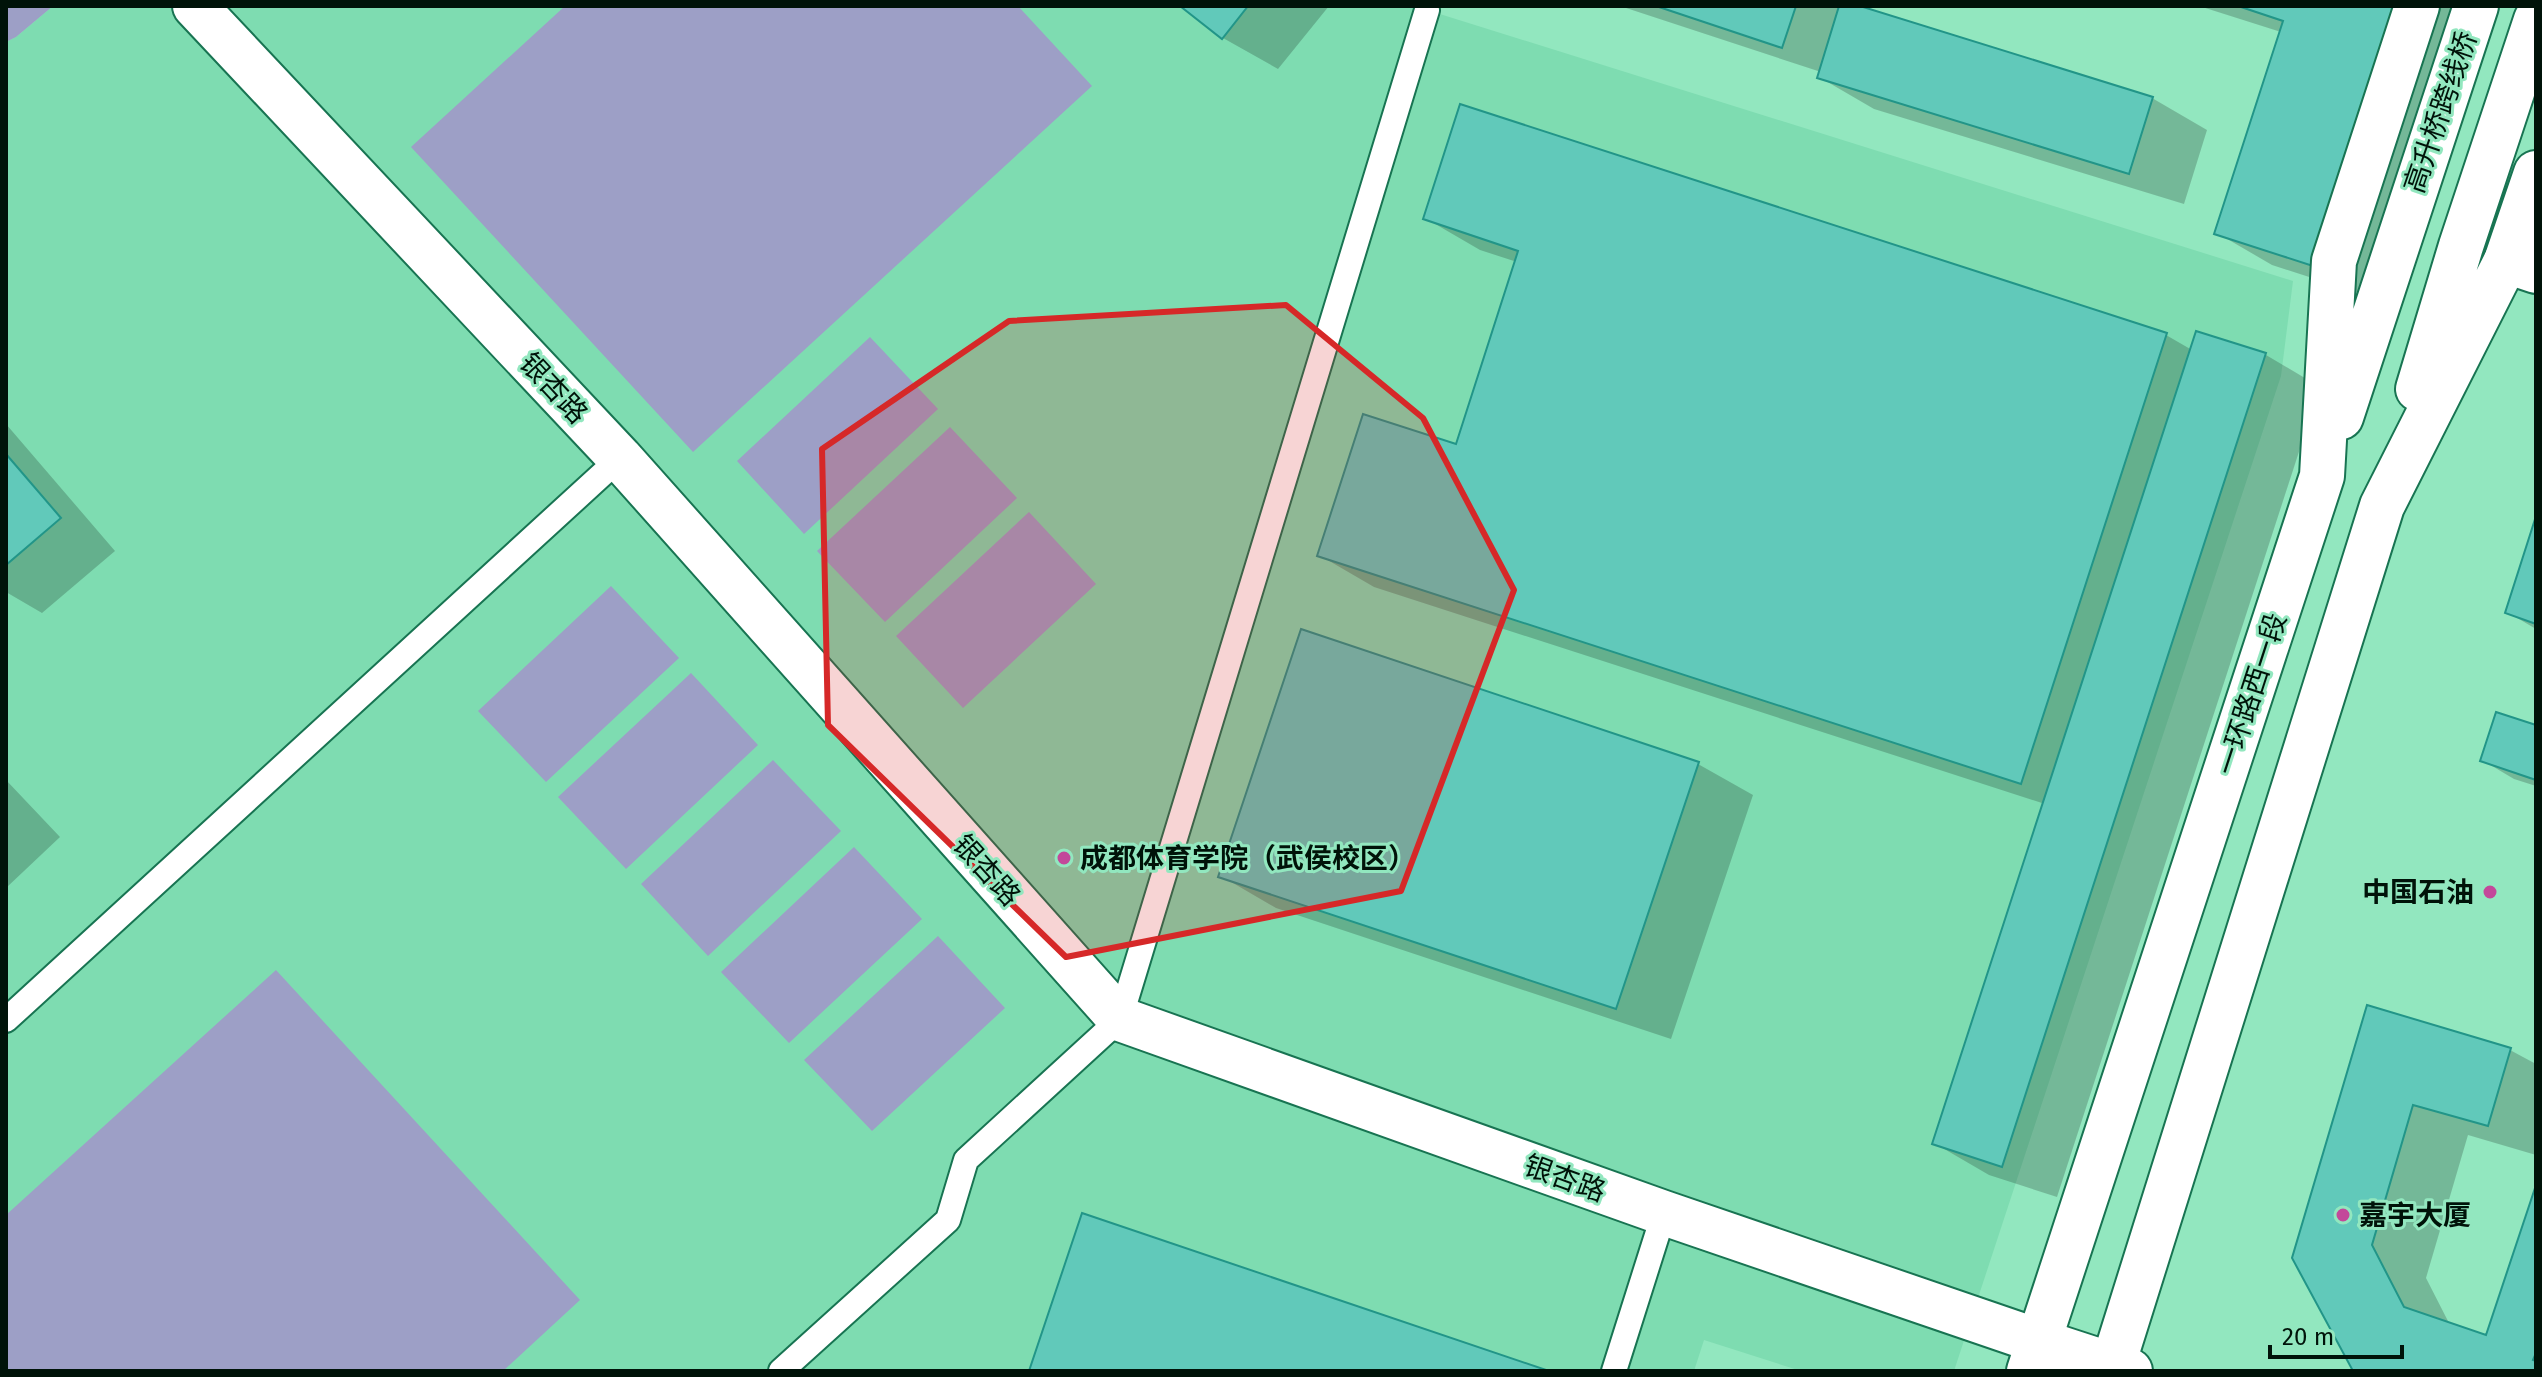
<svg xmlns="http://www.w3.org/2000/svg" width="2542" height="1377" font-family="'Fira Sans','Noto Sans SC',sans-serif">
<rect width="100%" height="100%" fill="#92e7bf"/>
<path fill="#7edcb1" d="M53,6H1423L1427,10L2293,281L2281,376L1954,1371H1801L1704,1340L1694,1371H6V42L16,37Z"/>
<path fill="#9d9fc6" d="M6,6H53L16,37L6,42Z
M565,6H1018L1092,86L693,452L411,147Z
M870,337L938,409L804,534L737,461Z
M950,427L1017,498L885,622L817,551Z
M1029,512L1096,584L963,708L896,636Z
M611,586L679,658L546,782L478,711Z
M691,673L758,745L626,869L558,797Z
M773,760L841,831L708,956L641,884Z
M854,847L922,919L789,1043L721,972Z
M938,936L1005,1008L872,1131L804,1060Z
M276,970L580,1300L503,1371H6V1215Z"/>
<path fill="#0003" d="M1183,6H1329L1278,69L1223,38Z
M1620,6H1861L1860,8L2152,98L2207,130L2184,204L1874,109L1819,77L1821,72Z
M2199,6H2462L2368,296L2272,265L2217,233L2281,32Z
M1425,218L2166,335L2192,350L2198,333L2266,355L2320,387L2057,1197L1989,1175L1934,1143L2045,804L1374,587L1319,555L1457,446L1517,262L1480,250Z
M6,424L115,551L42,613L6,592Z
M2536,523V629L2507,612Z
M2536,727V786L2514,779L2482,760Z
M1698,764L1753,795L1671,1039L1276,908L1221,876Z
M6,780L60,837L6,888Z
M2369,1008L2510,1050L2536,1064V1155L2468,1135L2426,1278L2450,1325L2487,1337L2536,1191V1371H2355Z"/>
<path fill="#61c9ba" stroke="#229588" stroke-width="2" d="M1180,6H1248L1222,39Z
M1656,6H1796L1782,48Z
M1839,6H1860L2153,97L2129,174L1817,78Z
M2238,6H2397L2313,266L2214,234L2283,21Z
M1460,104L2167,333L2021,784L1317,556L1363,414L1456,444L1518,251L1423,219Z
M2196,331L2266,353L2002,1167L1932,1144Z
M6,454L61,518L6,565Z
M2536,516V624L2505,613Z
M1301,629L1699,762L1616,1009L1218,877Z
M2496,712L2536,725V780L2480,761Z
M2367,1005L2511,1048L2488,1126L2413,1105L2372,1245L2404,1307L2486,1335L2536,1185V1353L2533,1360L2536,1361V1371H2353L2292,1258Z
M1082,1213L1549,1371H1029Z"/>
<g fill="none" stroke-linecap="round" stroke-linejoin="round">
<g stroke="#187452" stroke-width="28">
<path id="service" d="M6,1020L620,458
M781,1371L948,1220L966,1160L1120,1019L1427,10
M1614,1371L1664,1213"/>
</g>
<g stroke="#187452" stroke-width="48">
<path id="minor" d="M195,6L620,458L1120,1019L1664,1213L2038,1341"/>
</g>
<g stroke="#187452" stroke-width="48">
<path id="tertiary" d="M2506,261L2536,271
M2038,1341L2130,1371"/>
</g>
<g stroke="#187452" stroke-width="48">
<path id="primary" d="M2418,389L2461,246L2536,20
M2341,417L2476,6
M2029,1371L2322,476L2334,261L2417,6
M2111,1371L2382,506L2506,261L2536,173"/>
</g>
<use href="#service" stroke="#fff" stroke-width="24"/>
<use href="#minor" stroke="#fff" stroke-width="44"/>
<use href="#tertiary" stroke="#fff" stroke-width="44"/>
<use href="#primary" stroke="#fff" stroke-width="44"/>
</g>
<path fill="#d62828" fill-opacity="0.2" stroke="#d62828" stroke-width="6" stroke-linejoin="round" d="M1286,305L1423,418L1514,590L1401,891L1066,957L828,725L822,449L1009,321Z"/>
<g fill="#c3489a" stroke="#92e7bf" stroke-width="3">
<circle cx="1064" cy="858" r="8"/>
<circle cx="2490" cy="892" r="8"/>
<circle cx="2343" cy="1215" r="8"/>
</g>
<g text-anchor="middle" stroke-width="6" stroke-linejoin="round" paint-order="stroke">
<g font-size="28" fill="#001309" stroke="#92e7bf">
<text transform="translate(2440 112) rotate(-71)" y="10">高升桥跨线桥</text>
<text transform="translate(554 388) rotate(47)" y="10">银杏路</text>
<text transform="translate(2251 694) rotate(-72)" y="10">一环路西一段</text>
<text transform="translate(987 870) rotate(48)" y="10">银杏路</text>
<text transform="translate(1565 1178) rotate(20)" y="10">银杏路</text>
</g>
<g font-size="28" font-weight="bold" fill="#001309" stroke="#92e7bf" text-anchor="start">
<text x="1080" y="868">成都体育学院（武侯校区）</text>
<text x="2474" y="902" text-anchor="end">中国石油</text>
<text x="2359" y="1225">嘉宇大厦</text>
</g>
</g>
<rect width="2542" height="1377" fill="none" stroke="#001309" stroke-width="16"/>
<path d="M2270 1345v12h132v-12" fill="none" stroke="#001309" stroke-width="4"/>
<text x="2282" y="1345" font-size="24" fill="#001309" stroke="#92e7bf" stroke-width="6" paint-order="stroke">20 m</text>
</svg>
